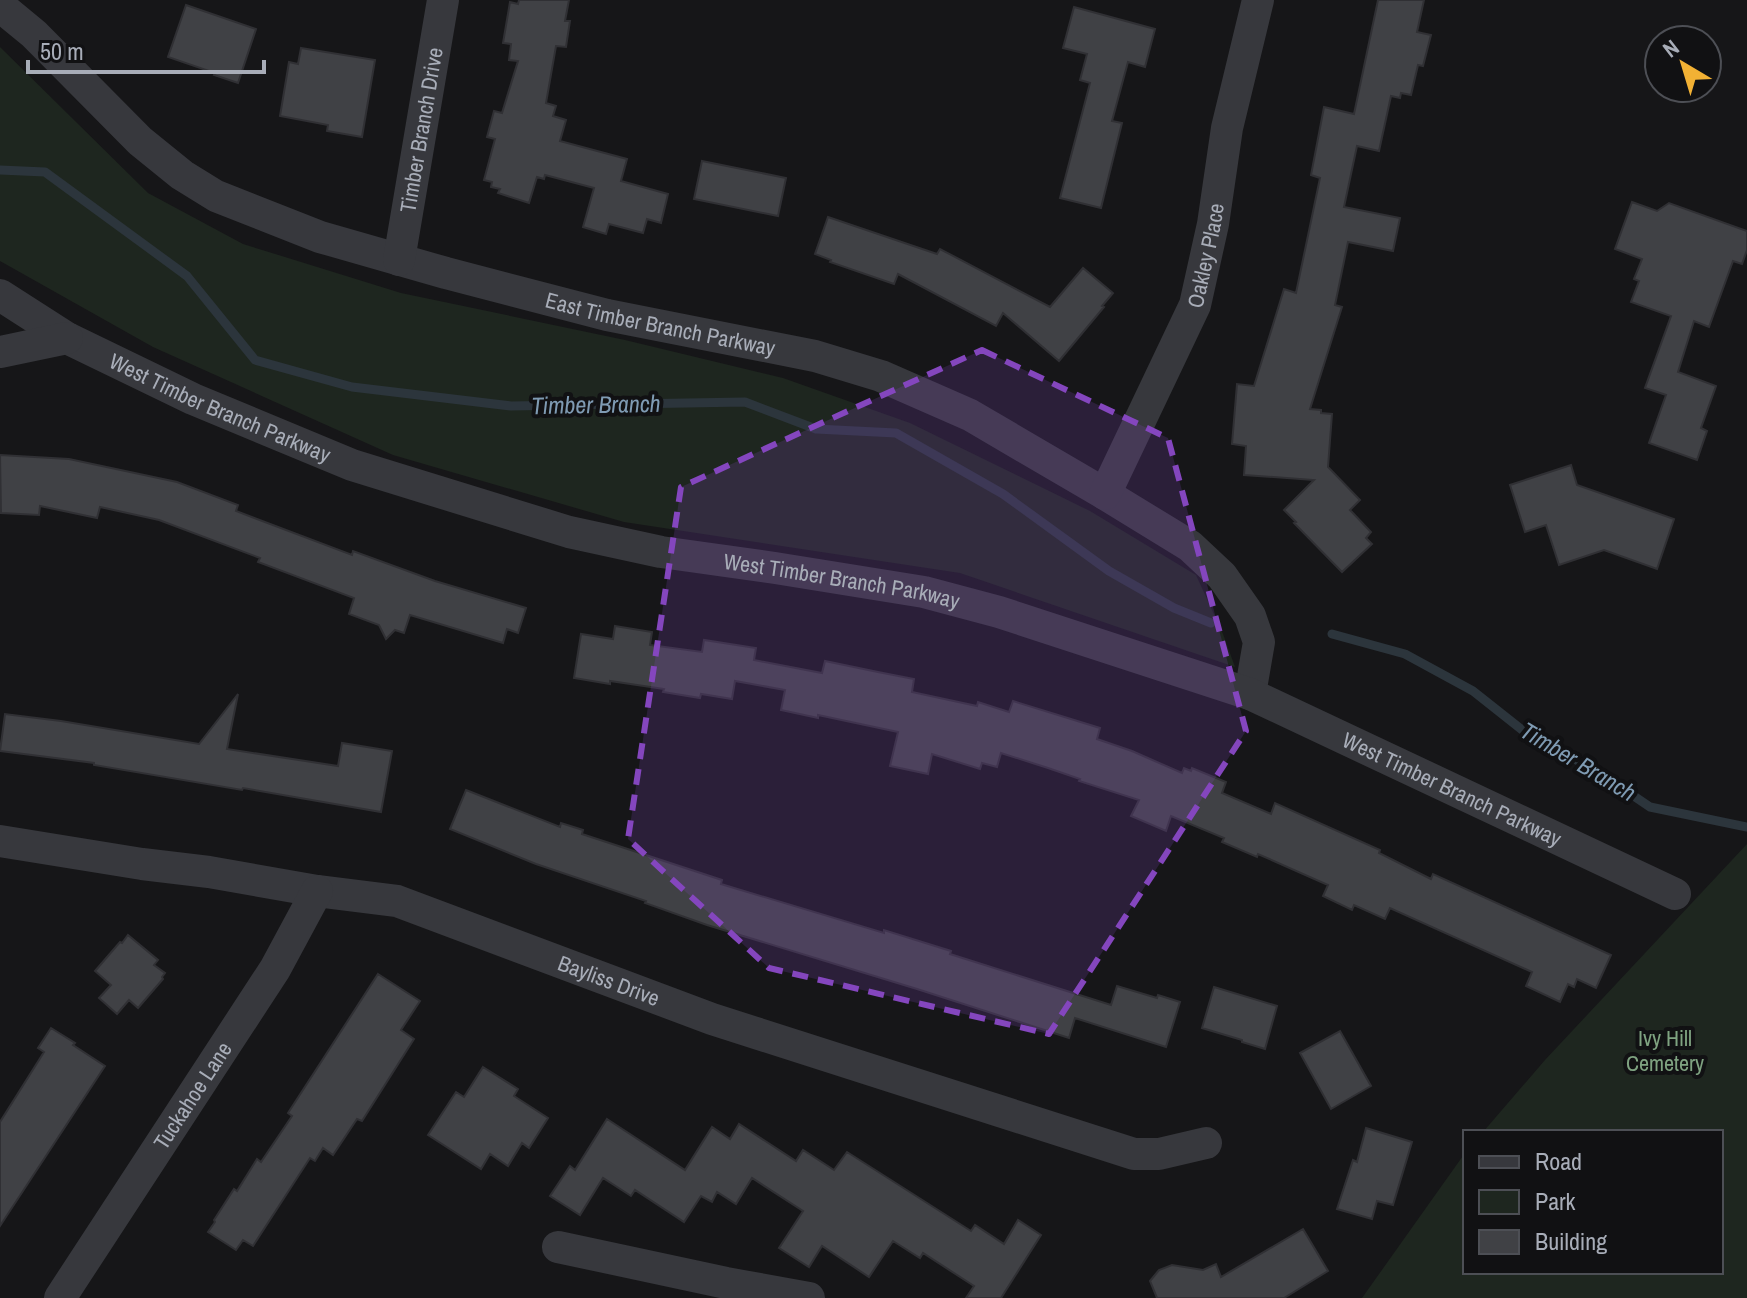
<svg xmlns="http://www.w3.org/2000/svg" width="1747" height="1298" font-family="'Archivo Narrow',sans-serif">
<rect width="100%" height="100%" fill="#161618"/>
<path fill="#1e261f" d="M0,47L148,193L243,244L401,293L625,340L783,378L910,423L1090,511L1196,575L1223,634L1235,667L960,573L624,522L393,455L153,347L0,261Z
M1747,844V1298H1362L1465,1153V1272H1721V1132H1483L1545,1060Z"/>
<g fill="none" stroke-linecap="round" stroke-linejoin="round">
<path stroke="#2c353c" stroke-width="9" d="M0,170L45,172L187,276L255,360L352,387L511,406L745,402L816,429L896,433L1003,494L1109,571L1174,608L1211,623
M1332,634L1405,654L1473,691L1531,737L1594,769L1650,807L1747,827"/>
</g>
<path fill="#404145" stroke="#303034" stroke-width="2" d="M519,0H569L565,21H570L566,47L556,46L546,103L556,106L553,116L566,120L560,141L627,159L621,181L668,194L661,223L647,219L643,233L609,224L606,234L583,227L594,188L545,175L544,179L537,177L529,203L498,193L500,189L491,187L492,182L484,180L495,139L487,137L494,111L502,113L518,61L509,60L511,44L503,43L510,2L518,4Z
M1378,0H1424L1417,32L1431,35L1423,66L1418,65L1411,95L1401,93L1400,98L1391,96L1379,151L1357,146L1344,207L1400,218L1393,251L1348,242L1335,305L1342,307L1310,409L1321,410V413L1332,414L1328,467L1360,500L1350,510L1371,532L1366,538L1372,544L1342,572L1294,523L1296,522L1284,510L1314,480L1244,475L1246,446L1232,444L1237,384L1254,386L1284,289L1296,293L1320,178L1311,175L1324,107L1354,114Z
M186,5L256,29L238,83L214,75L215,73L168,57Z
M1074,7L1155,29L1145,67L1128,62L1112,121L1122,123L1101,208L1060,198L1090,83L1080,80L1087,54L1063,48Z
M301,48L375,60L362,137L327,131L328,125L280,116L289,62L298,64Z
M702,161L786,178L778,216L694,199Z
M1632,202L1657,211L1669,203L1747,231V250L1742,264L1733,261L1709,327L1694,321L1678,372L1716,386L1701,428L1707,431L1697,460L1649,443L1666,395L1645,388L1671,316L1631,302L1639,281L1634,279L1642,259L1615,249Z
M828,217L937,254L940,249L1050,307L1083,268L1113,293L1102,306L1104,307L1059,361L1003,313L996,326L898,274L894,284L830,262L831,260L815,254Z
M0,455L69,459L177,482L238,505L236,511L352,555L353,551L435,581L526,608L518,633L507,629L503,643L410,615L404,633L395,630L386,639L379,625L349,614L354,598L258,562L260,558L159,520L100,507L97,518L40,506L39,515L1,513Z
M1571,465L1577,485L1674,519L1657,569L1604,550L1559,565L1546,525L1525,532L1510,485Z
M615,626L652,632L650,645L702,652L704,640L756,648L754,660L822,673L825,661L878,672L914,679L912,692L977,706L978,702L1009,712L1013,701L1100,728L1097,739L1132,751L1182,773L1184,768L1191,771L1192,768L1226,782L1222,793L1271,814L1275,803L1380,850L1379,853L1431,879L1433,874L1611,955L1596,988L1577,979L1574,987L1568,984L1560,1002L1526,986L1532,972L1390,908L1385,919L1354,905L1352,910L1323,896L1328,885L1258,854L1257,857L1222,842L1224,838L1171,816L1166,831L1131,816L1139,800L1079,781L1080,779L1048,768L1001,753L997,767L982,763L980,769L932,754L928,774L890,766L898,732L818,715V718L781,710L785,690L735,681L732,699L701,694L700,698L663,692L664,689L610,681V684L574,678L581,634L613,639Z
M238,694L227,749L338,766L342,743L392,751L381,812L243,788L242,790L94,765V763L0,751L5,714L61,721L199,744Z
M466,790L560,827L561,823L583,830L582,834L722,880L721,884L884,933V930L951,951L950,954L1111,1005L1117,986L1157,998L1158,995L1180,1002L1166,1047L1075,1018L1069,1038L917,989L707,925L645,903L646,901L536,864L450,829Z
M128,935L158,960L154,965L165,973L162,977L163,979L138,1008L129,1000L117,1014L99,998L111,985L95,971L120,942L122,943Z
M378,974L420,1001L401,1030L414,1039L362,1121L357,1119L333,1155L323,1148L315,1161L310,1158L253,1246L243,1240L236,1250L208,1232L215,1222L214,1220L234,1189L237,1191L257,1159L261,1162L292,1116L288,1113Z
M1214,987L1277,1006L1265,1049L1242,1042V1040L1202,1028Z
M51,1028L75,1043L73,1045L105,1066L0,1226V1122L44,1052L38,1048Z
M1340,1031L1371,1086L1331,1109L1300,1053Z
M483,1067L518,1089L514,1096L548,1118L529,1148L522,1143L508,1166L490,1154L481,1169L428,1135L456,1092L464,1097Z
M607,1119L685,1170L712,1127L730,1139L739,1124L796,1161L803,1150L834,1170L847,1152L971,1231L975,1225L1004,1244L1018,1220L1041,1235L1001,1298H966L974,1286L923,1253L920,1258L893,1241L869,1277L822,1246L809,1267L779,1248L803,1211L752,1178L736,1204L717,1192L712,1202L701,1196L684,1222L635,1190L631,1196L603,1178L580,1215L550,1196L570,1166L575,1170Z
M1366,1128L1412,1142L1393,1205L1377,1201L1372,1219L1337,1209L1353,1160L1357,1162Z
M1303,1229L1328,1271L1284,1298H1157L1150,1281L1159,1270L1172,1265L1203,1270L1216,1264L1221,1277Z"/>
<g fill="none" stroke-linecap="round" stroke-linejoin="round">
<g stroke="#37383d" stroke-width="32">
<path id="s1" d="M0,6L34,34L140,141L182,175L216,196L320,237L446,273L607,315L815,356L881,376L970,415L1105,494L1190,546L1222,576L1250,616L1259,642L1250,694"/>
<path id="s2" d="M399,260L443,0"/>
<path id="s3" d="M0,295L67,338L193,399L352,465L569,532L661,552L775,568L924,592L999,612L1250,694L1675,894"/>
<path d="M0,352L67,338"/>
<path id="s4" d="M1105,494L1195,305L1213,224L1227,128L1258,0"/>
<path id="s5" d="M0,841L142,864L209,872L317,891L397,901L712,1019L1134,1154H1159L1206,1143"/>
<path d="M558,1247L726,1283L809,1298"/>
<path id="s6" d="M60,1298L275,969L317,891"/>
</g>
</g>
<path fill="#8446be" fill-opacity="0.2" stroke="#8446be" stroke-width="6" stroke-dasharray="16 10" stroke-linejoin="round" d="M982,350L1168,438L1246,731L1049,1034L769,968L628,839L681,487Z"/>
<g text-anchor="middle" stroke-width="8" stroke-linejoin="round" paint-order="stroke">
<g font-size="22" fill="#a8adb8" stroke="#111113">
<text dy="8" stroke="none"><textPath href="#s2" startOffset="132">Timber Branch Drive</textPath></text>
<text dy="8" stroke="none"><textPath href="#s4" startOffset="260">Oakley Place</textPath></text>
<text dy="8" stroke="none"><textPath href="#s1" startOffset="752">East Timber Branch Parkway</textPath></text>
<text dy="8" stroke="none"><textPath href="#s3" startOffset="248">West Timber Branch Parkway</textPath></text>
<text dy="8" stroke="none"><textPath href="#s3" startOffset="896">West Timber Branch Parkway</textPath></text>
<text dy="8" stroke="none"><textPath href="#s3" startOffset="1544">West Timber Branch Parkway</textPath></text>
<text dy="8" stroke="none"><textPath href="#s5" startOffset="628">Bayliss Drive</textPath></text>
<text dy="8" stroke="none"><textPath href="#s6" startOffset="242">Tuckahoe Lane</textPath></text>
</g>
<g font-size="22" fill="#7fa381" stroke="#111113">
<text x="1665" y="1046">Ivy Hill<tspan x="1665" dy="25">Cemetery</tspan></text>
</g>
<g font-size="24" font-style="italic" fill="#7f9bb3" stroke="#111113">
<text transform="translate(596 405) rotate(-1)" y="8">Timber Branch</text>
<text transform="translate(1578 762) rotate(31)" y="8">Timber Branch</text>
</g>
</g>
<rect x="1463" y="1130" width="260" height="144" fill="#111113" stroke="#4d4f55" stroke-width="2"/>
<rect x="1479" y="1156" width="40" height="12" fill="#37383d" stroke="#4d4f55" stroke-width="2"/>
<text x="1535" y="1170" font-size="24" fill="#a8adb8">Road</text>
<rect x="1479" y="1190" width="40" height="24" fill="#1e261f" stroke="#4d4f55" stroke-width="2"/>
<text x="1535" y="1210" font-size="24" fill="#a8adb8">Park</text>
<rect x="1479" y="1230" width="40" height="24" fill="#404145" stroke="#4d4f55" stroke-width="2"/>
<text x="1535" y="1250" font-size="24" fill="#a8adb8">Building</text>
<g transform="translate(1683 64) rotate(322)"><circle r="38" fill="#111113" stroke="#4d4f55" stroke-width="2"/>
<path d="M0-6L14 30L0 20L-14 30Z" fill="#f2b134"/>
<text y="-12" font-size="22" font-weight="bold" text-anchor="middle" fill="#a8adb8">N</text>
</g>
<path d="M28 60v12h236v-12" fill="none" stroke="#a8adb8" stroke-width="4"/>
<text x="40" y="60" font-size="24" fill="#a8adb8" stroke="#111113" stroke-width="6" paint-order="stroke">50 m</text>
</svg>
